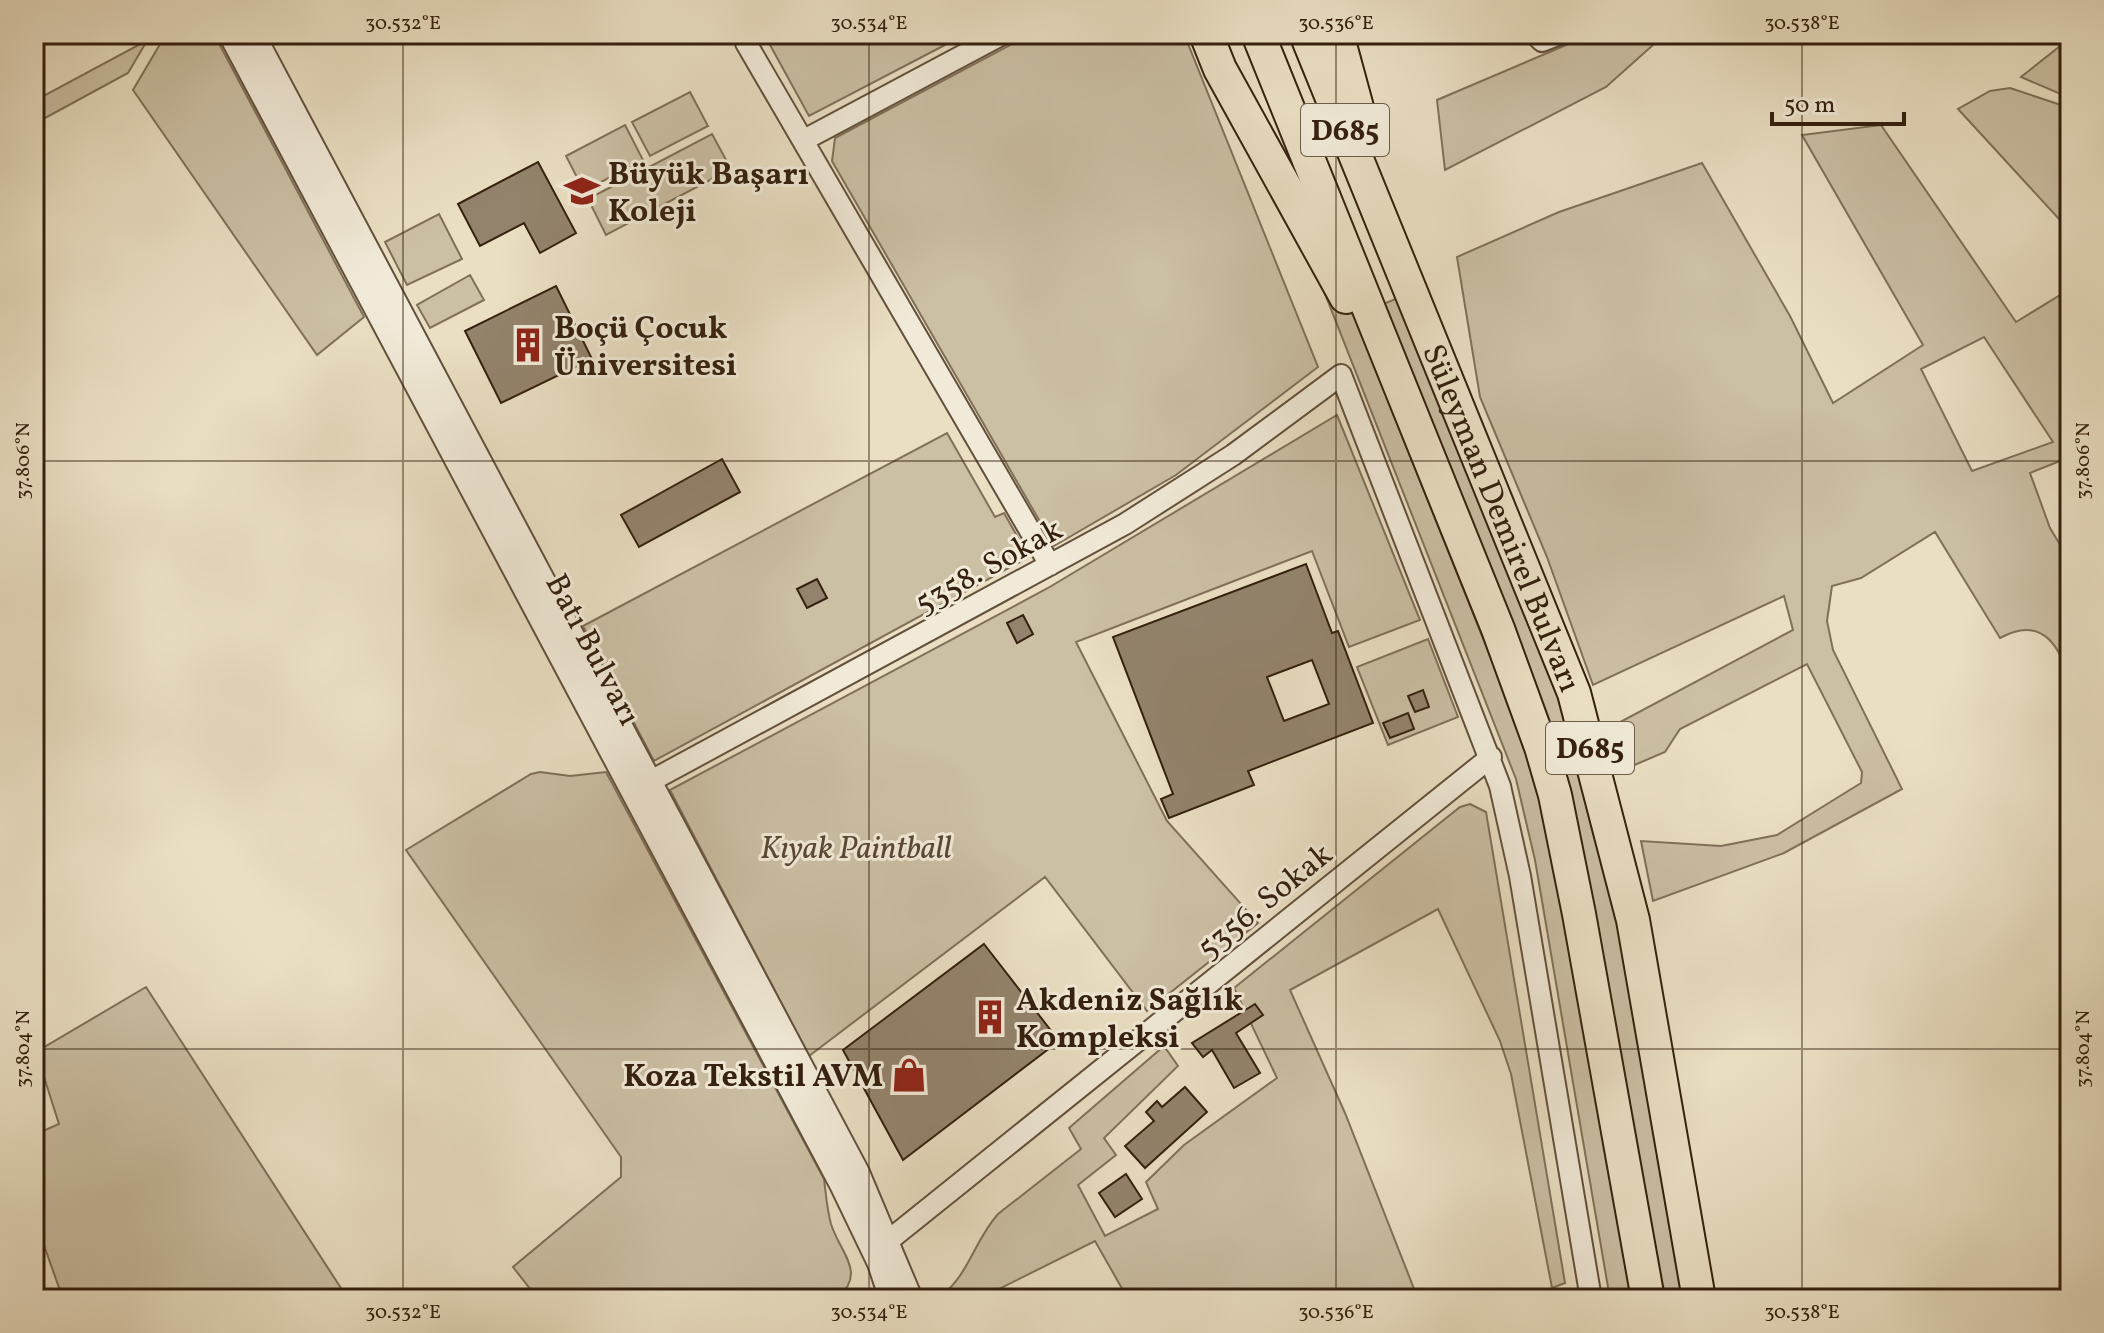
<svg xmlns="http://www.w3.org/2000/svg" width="2104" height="1333" font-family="Vollkorn,serif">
<rect width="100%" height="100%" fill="#eadfc3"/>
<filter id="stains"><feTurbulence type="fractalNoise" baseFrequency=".0025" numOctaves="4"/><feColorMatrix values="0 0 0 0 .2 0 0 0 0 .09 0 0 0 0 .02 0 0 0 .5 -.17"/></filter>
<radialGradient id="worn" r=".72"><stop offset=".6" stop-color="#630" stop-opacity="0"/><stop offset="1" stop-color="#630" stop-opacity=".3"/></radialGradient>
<path fill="#cbbfa4" stroke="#807059" stroke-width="2" fill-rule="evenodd" d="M143,34H151L128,73L34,124V101L146,41Z
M166,34H214L364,317L317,355L133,90Z
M764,34H966L809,116Z
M1031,34H1184L1318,367L1176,475L1054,546L832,161L835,138Z
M1592,34H1655L1653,45L1606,87L1445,170L1437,100Z
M2052,34H2070V98L2021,77L2060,46Z
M2010,88L2070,108V231L1958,109L1990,91Z
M690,92L708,126L650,156L632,122Z
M625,125L643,160L584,191L566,156Z
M1881,125L2016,322L2070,289V457L2030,473L2050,528L2070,561V679C2058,642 2040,616 2000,638L1935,532L1861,578L1832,586L1827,621L1833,650L1902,789L1784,853L1653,901L1641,841L1721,846L1777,835L1861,783L1862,772L1807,664L1680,729L1665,752L1618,772L1607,729L1793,630L1784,596L1593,685L1547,557L1480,397L1457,257L1559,212L1702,163L1790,316L1833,403L1923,345L1802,135ZM1984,337L2053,442L1972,471L1921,369Z
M712,134L731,169L606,235L588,199Z
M1277,172L1347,298L1506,696L1533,772L1550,837L1633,1299H1610L1535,860L1516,779Z
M439,214L462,259L407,285L385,242Z
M470,275L484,300L430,328L417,305Z
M1400,297L1568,715L1624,930L1685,1299H1661L1597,939L1381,305Z
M1337,415L1420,620L1349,647L1312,551L1076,642L1167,821L1258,923L1147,1011L1045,877L809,1056L670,790L1048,588Z
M947,433L995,517L1004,513L1029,557L654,761L583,626Z
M1428,639L1458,717L1388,745L1357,667Z
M540,772L570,776L606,772L824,1179C826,1194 827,1210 831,1224C841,1255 867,1272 837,1299H538L513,1267L621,1177V1157L406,850L531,774Z
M1470,804L1486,812L1565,1283L1552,1288L1511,1074L1500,1041L1438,909L1290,990L1345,1113L1418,1299H1128L1095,1241L979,1299H937C969,1277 973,1242 998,1214L1081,1149L1069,1128L1164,1046L1178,1066L1104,1138L1116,1155L1078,1185L1105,1236L1158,1209L1146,1182L1184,1145L1277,1078L1234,988L1460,807Z
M146,987L348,1299H63L34,1217V1135L59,1124L36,1052Z"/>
<path fill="#93836c" stroke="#34200e" stroke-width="2" fill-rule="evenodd" d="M538,162L576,233L540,253L524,223L480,246L458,204Z
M556,286L592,359L501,403L465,331Z
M722,459L740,492L639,547L621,515Z
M1306,564L1332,633L1338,631L1373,723L1248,771L1254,785L1169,818L1161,799L1173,794L1113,637ZM1312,660L1329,704L1284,721L1267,677Z
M817,579L827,598L807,608L797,589Z
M1023,615L1033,634L1017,643L1007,623Z
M1423,690L1429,707L1415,712L1408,696Z
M1408,713L1414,729L1390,738L1383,723Z
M984,944L1059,1041L903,1160L843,1050Z
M1255,1004L1263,1015L1236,1033L1260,1073L1234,1088L1212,1050L1203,1057L1192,1043Z
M1185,1087L1207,1112L1145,1168L1125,1146L1154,1121L1146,1112L1157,1101L1162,1107Z
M1126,1174L1142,1199L1115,1217L1099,1193Z"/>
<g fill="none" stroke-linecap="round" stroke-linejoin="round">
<g stroke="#62503b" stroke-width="24">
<path id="minor" d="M1535,34L1542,41L1560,34
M746,43L1050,565
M804,140L1003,34
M649,782L1125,524L1233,455L1341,375L1500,786L1520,876L1591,1299
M888,1241L1491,757"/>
</g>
<g stroke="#62503b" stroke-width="28">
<path id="tertiary" d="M231,34L842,1184L880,1263L892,1299
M252,34L857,1173L910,1299"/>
</g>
<g stroke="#34200e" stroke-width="36">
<g id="trunk">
<path d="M1206,34L1220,69L1346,297"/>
<path d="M1258,34L1498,629L1541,747L1555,795L1579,914L1648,1299"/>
<path id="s1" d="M1306,34L1574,693L1633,920L1699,1299"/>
<path d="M1337,34L1362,126"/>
</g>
</g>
<use href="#minor" stroke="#f1ead8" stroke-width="20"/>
<use href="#tertiary" stroke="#f1ead8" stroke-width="24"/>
<use href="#trunk" stroke="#eadfc3" stroke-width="32"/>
</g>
<path fill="none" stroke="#34200e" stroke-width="2" stroke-opacity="0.45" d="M403,34V1299M869,34V1299M1336,34V1299M1802,34V1299M34,461H2070M34,1049H2070"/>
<defs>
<g id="school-bare" transform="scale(2.76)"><path d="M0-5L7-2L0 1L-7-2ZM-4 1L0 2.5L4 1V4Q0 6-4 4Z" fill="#8f2418" stroke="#f1ead8" stroke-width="2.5" paint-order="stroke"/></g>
<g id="building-bare" transform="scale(2.76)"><path d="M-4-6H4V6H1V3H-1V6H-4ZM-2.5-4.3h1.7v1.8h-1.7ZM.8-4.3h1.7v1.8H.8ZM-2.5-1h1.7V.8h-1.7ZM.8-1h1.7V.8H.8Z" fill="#8f2418" stroke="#f1ead8" stroke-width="2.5" paint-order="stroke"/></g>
<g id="shop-bare" transform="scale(2.76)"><path d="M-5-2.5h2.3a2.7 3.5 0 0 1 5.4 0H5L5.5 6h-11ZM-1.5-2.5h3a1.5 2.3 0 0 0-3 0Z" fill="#8f2418" stroke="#f1ead8" stroke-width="2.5" paint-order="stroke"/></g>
</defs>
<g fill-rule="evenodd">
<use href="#school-bare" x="582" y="191"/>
<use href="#building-bare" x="528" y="345"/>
<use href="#building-bare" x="990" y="1017"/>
<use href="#shop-bare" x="909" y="1075"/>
</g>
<g text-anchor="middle" stroke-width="6" stroke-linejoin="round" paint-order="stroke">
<g fill="#f1ead8" stroke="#6d5d4b" stroke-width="2">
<rect x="1301" y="104" width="88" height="52" rx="6"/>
<rect x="1546" y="722" width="88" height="52" rx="6"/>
</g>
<g font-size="30" font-weight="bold" fill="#34200e">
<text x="1345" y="140">D685</text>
<text x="1590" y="758">D685</text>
</g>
<g font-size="32" font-weight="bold" fill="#34200e" stroke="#f1ead8" text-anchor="start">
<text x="608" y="184">Büyük Başarı<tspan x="608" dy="37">Koleji</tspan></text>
<text x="554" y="338">Boçü Çocuk<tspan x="554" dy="37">Üniversitesi</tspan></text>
<text x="1016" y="1010">Akdeniz Sağlık<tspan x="1016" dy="37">Kompleksi</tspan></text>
<text x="883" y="1086" text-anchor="end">Koza Tekstil AVM</text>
</g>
<g font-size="32" fill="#34200e" stroke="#f1ead8">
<text dy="11" stroke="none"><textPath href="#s1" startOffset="522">Süleyman Demirel Bulvarı</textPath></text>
<text transform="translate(988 565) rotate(-29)" y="11">5358. Sokak</text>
<text transform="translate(594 649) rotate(62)" y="11">Batı Bulvarı</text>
<text transform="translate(1264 900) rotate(-39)" y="11">5356. Sokak</text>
</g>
<g font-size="32" font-style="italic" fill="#5a4834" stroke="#f1ead8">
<text x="856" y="858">Kıyak Paintball</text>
</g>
</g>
<rect width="2104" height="1333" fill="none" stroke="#eadfc3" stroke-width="88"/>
<path d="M1772 112v12h132v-12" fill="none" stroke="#34200e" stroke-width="4"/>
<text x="1784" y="112" font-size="24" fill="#34200e" stroke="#f1ead8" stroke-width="6" paint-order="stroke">50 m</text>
<rect x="44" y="44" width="2016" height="1245" fill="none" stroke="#34200e" stroke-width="3"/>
<g font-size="20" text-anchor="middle" fill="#34200e">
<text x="403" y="29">30.532°E</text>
<text x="869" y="29">30.534°E</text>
<text x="1336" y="29">30.536°E</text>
<text x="1802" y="29">30.538°E</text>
<text transform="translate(22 461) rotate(-90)" y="7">37.806°N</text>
<text transform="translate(2082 461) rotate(-90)" y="7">37.806°N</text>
<text transform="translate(22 1049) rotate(-90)" y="7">37.804°N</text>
<text transform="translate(2082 1049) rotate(-90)" y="7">37.804°N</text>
<text x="403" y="1318">30.532°E</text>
<text x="869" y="1318">30.534°E</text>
<text x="1336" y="1318">30.536°E</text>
<text x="1802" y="1318">30.538°E</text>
</g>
<rect width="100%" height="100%" filter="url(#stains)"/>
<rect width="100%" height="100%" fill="url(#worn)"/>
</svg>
